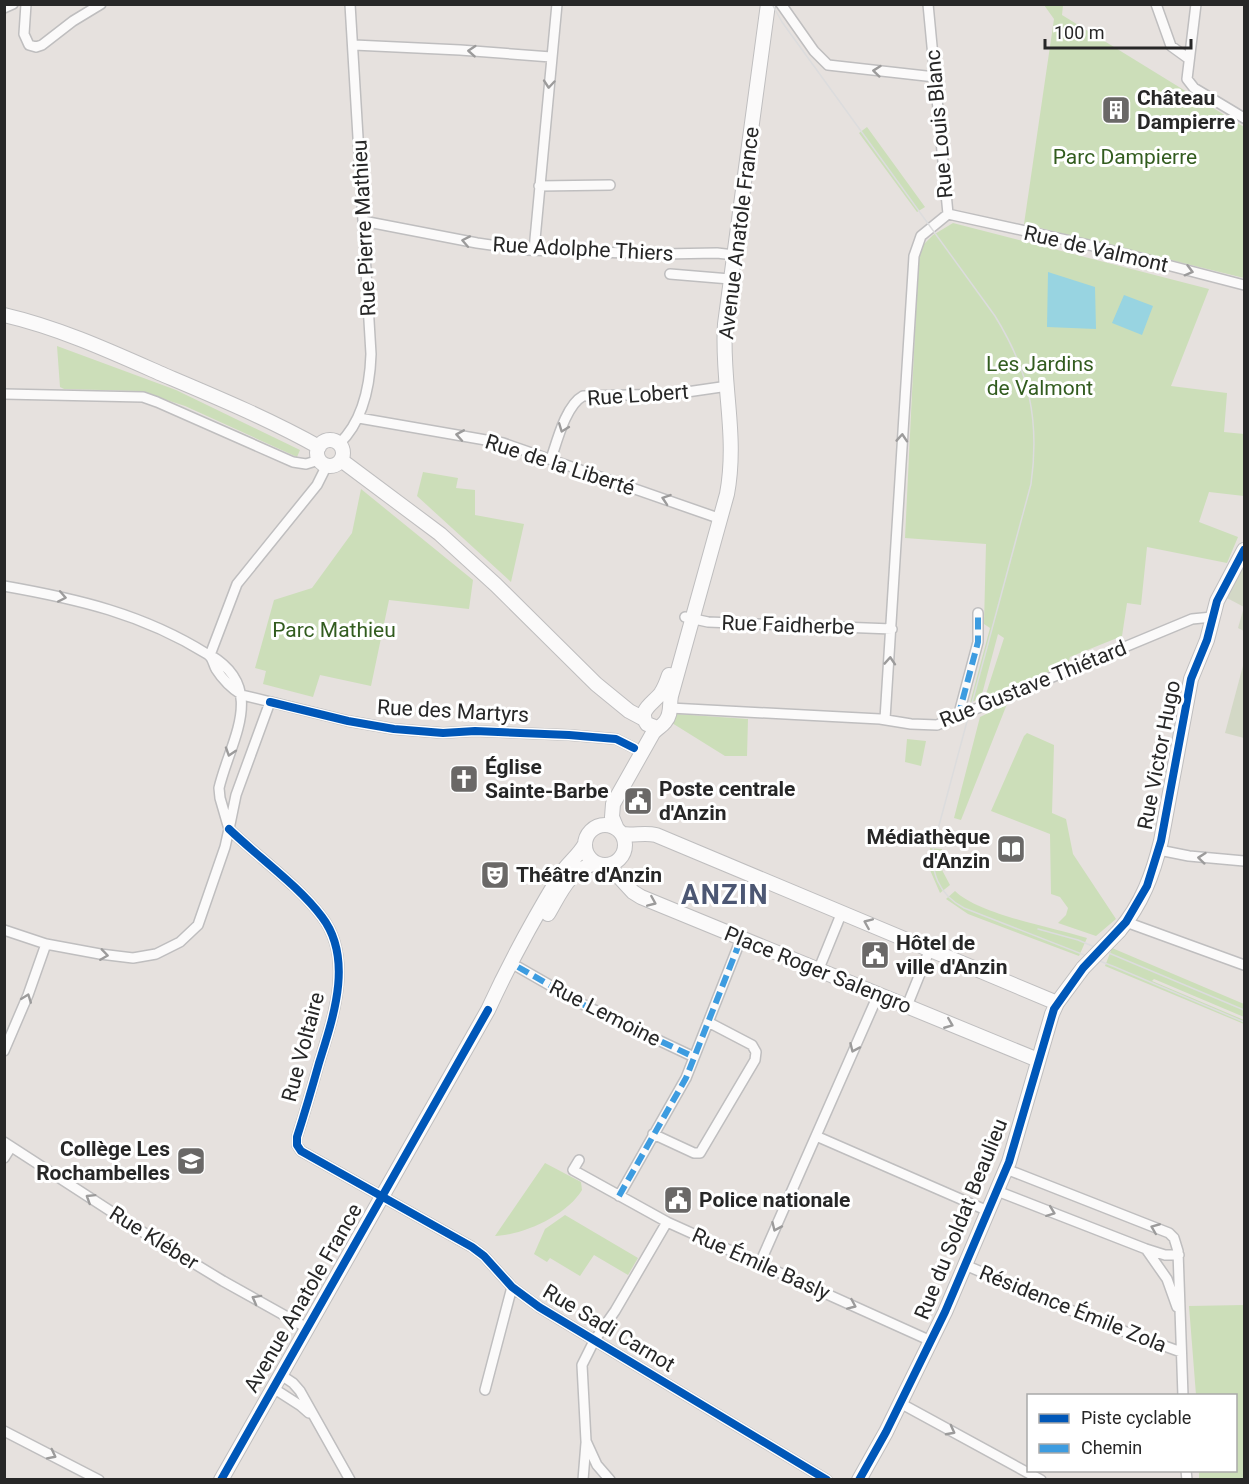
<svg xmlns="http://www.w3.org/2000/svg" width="1249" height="1484" font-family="Roboto,sans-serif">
<rect width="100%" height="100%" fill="#e6e1de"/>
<path fill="#ccdeb9" d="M1044,5H1063L1062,15L1244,127V278L1024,224L1054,19Z
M867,127L925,207L917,212L859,133Z
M953,223L1209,289L1171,386L1227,393L1224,432L1244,434V496L1209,492L1199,522L1238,537L1227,563L1147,547L1141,605L1127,603L1122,636L1070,657L1068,664L985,697L1004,638L998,634L981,698L970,703L990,628L984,624L986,544L905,538L919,249L933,235Z
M57,346L176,390L300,450L297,457L185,406L139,391L64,389L60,387Z
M423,472L458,478L456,488L475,490V515L524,524L511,582L417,496Z
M361,489L473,580L469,609L389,600L371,686L320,675L313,697L263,684L266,671L255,668L274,600L312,588L352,533Z
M1007,704L961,820L954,818L980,717Z
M676,714L748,719L747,756H725L672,723Z
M1027,733L1054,745L1052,813L1066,819L1073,854L1116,919L1096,936L1058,923L1066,915L1068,908L1060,897L1051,894L1050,834L991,811L1024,736Z
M907,739L926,741L921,766L905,762Z
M930,848L942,849V870L950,885L940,893L930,870Z
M955,891C980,915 1052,927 1087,938L1079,956L968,914L946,899Z
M1112,948L1244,1004V1017L1154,979L1152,981L1244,1020V1024L1105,966Z
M545,1163L581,1182L582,1190C567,1215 524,1235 495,1236Z
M565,1215L638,1258L628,1275L594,1255L580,1276L550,1258L547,1262L534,1254L545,1229Z
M1244,1305V1479H1199V1471L1236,1470V1396L1196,1395L1189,1306Z"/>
<path fill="#d3d8c6" d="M1244,565V631L1238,628L1244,607L1227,598Z
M1244,662V738L1225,733Z"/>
<path fill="#98d4e1" d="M1048,272L1095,287L1096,329L1047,327Z
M1124,295L1153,306L1142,335L1112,323Z"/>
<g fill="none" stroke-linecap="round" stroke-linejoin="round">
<g stroke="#bfbebf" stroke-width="12">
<path id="street" d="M26,4L24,34L29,45L36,47L42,45L73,21L101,4
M781,4L814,51L828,65L935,77
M928,4L948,214
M1156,4L1171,46L1189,59
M1196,4L1187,79L1194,88L1244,118
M4,8L13,4
M354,45L460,50L551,57
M539,186L610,185
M948,214L1098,247L1244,285
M363,221L477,243L526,250L662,254L717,253L734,255
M534,250L557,4
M670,274L730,279
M4,394L143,397L157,402L293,462L306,464L319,460
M359,418L503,443L721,519
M339,444C363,421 370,386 371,354L350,4
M551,459C557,441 566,405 583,396L673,394L728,386
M4,586C78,599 143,614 207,654C213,657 213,664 216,669C223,680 231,688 242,695L348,721L394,729L443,733L475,731L569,735L616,739L634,748
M685,617L708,622L892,629
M270,702L236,795L229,829L220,798L219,788C230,741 268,689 210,655L237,584L317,485L327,465
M670,708L880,719L911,724L937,725L1192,619L1212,617
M958,717L978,642V613
M885,719L914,256L921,236L948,214
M229,829C258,857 299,886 322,917C354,959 333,1018 319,1063C312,1088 305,1112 297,1137V1145L301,1151L472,1247L484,1256L512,1287L539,1307L827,1480
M1159,850L1189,856L1244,861
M1126,922L1244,965
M4,930L46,944L100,954L133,958L156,954L180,942L198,925L225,847L229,829
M518,967L586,1006L694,1057
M818,971L842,912
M907,1006L930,949
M4,1051L28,995L46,944
M653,1134L694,1153H700L755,1060L756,1052L752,1045L708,1022
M816,1136L988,1211
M4,1142L149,1236L223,1281L307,1328
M4,1158L11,1147
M579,1160L573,1170L667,1222L931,1341
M1006,1169L1169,1233L1174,1238L1178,1251L1183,1396
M997,1191L1146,1249L1165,1255H1179
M619,1196L686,1078L741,939
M1146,1249L1167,1279L1177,1307
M760,1263L878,995
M965,1265L1096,1321L1181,1352
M281,1375L293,1383L300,1391L350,1480
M273,1388L301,1406L309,1413
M485,1390L512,1287
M900,1403L1041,1480
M4,1431L99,1480
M1186,1470L1187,1480
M583,1480L586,1443
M610,1480L597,1465L586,1441L582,1365L594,1341L615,1311L667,1222"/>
</g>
<g stroke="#bfbebf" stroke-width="16">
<path id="secondary" d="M4,315C60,328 112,352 164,375C216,397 269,419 319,447
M317 453a13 13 0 1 1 26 0a13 13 0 1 1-26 0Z
M341,460L440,534L496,585L596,684L629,711L644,719
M657,728L647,724C637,710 654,703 661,693C665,687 667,681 669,675
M585 845a20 20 0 1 1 40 0a20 20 0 1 1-40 0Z
M617,829L612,817L613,804L653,733C657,728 661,727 665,722C672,714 669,706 671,696L727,494C738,435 721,381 725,324L768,4
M622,834C634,836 644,832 656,835L1057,1003
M608,865L633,892L641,897L1038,1060
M548,914C561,892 569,870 596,863
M1119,931C1142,904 1153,874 1161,841L1191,679L1207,640L1217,601L1244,550
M221,1480L488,1010C509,964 533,920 559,877C566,864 578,857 585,844
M859,1480L886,1432L945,1312L1009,1162L1052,1014L1057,1003L1083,968"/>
</g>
<use href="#street" stroke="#fbfafa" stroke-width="9"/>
<use href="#secondary" stroke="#fbfafa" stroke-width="14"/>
<path stroke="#dcdcdd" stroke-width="1.5" d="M772,4L782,22L995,316C1029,371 1040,420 1031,484L934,844C929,871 939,895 964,908L1115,967L1244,1022
M1038,929L1078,940L1244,1010"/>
<g stroke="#bfbebf" stroke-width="16" stroke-linecap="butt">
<path id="secondary-bridge" d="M1083,968L1119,931"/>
</g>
<use href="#secondary-bridge" stroke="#fbfafa" stroke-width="14"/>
<path stroke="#3d9ce0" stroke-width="6" stroke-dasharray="12 6" stroke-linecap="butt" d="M958,717L978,642V613
M518,967L586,1006L694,1057
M619,1196L686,1078L741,939"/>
<g stroke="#fff" stroke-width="11">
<path id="cycleway" d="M270,702L348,721L394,729L443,733L475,731L569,735L616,739L634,748
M229,829C258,857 299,886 322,917C354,959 333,1018 319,1063C312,1088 305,1112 297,1137V1145L301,1151L472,1247L484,1256L512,1287L539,1307L827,1480
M221,1480L488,1010
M859,1480L886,1432L945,1312L1009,1162L1054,1009L1083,968L1126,922L1147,886L1161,841L1191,679L1207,640L1217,601L1244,550"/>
</g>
<use href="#cycleway" stroke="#0057b8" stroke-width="8"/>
</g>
<defs><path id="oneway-chevron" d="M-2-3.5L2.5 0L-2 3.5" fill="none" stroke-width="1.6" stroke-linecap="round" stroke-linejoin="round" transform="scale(1.5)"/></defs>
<g stroke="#9c9b9b">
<use href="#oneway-chevron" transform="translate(472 51) rotate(-176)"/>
<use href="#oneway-chevron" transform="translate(877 71) rotate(-174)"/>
<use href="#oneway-chevron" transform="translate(549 84) rotate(95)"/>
<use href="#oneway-chevron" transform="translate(466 241) rotate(-169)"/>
<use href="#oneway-chevron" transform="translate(1189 271) rotate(15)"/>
<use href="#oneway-chevron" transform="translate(563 428) rotate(111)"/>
<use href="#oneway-chevron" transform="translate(460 435) rotate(-170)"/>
<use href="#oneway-chevron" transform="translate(902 438) rotate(-86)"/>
<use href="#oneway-chevron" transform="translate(666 499) rotate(-161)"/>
<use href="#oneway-chevron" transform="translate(62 597) rotate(11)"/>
<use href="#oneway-chevron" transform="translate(890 661) rotate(-86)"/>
<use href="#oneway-chevron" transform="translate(230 752) rotate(108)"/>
<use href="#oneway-chevron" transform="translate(1202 858) rotate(-174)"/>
<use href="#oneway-chevron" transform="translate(652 902) rotate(23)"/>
<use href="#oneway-chevron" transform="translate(868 923) rotate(-157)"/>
<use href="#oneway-chevron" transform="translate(104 955) rotate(8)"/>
<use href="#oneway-chevron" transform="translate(27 998) rotate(-69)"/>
<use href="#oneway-chevron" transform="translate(949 1024) rotate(22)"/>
<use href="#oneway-chevron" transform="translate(854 1048) rotate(114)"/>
<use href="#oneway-chevron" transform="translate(90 1198) rotate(-148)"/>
<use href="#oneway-chevron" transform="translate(1051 1212) rotate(21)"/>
<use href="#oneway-chevron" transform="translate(776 1227) rotate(114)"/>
<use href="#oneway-chevron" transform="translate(1155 1228) rotate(-158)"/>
<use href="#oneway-chevron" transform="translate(256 1299) rotate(-151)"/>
<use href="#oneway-chevron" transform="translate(852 1305) rotate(24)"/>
<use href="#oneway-chevron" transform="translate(951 1431) rotate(28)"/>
<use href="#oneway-chevron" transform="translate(52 1455) rotate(27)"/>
</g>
<defs>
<g id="building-square" transform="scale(1.5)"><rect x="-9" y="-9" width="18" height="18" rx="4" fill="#6a6867" stroke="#fff"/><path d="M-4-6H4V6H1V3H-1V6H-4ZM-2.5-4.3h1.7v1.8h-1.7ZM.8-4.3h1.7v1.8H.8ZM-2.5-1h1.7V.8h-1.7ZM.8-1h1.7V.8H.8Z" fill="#fff"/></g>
<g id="church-square" transform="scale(1.5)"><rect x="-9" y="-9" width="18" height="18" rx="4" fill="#6a6867" stroke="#fff"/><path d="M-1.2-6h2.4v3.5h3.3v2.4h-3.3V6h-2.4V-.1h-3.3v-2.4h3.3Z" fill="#fff"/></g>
<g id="civic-square" transform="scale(1.5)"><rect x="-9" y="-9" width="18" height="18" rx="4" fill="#6a6867" stroke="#fff"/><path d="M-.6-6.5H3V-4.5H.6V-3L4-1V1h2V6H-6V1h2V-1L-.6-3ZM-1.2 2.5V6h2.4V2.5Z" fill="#fff"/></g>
<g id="library-square" transform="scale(1.5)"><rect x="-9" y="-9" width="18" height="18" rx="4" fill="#6a6867" stroke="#fff"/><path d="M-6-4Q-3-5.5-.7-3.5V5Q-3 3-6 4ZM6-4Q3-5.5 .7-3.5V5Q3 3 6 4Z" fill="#fff"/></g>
<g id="theatre-square" transform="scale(1.5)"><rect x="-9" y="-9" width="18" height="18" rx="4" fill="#6a6867" stroke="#fff"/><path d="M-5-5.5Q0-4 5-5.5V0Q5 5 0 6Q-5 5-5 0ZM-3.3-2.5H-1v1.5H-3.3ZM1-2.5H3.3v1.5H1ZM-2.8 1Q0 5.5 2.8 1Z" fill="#fff"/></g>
<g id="school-square" transform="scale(1.5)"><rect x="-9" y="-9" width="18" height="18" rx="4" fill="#6a6867" stroke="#fff"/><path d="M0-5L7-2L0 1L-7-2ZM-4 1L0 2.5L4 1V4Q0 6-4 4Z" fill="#fff"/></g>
</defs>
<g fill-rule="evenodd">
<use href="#building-square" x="1116" y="110"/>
<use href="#church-square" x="464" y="779"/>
<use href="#civic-square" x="638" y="801"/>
<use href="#library-square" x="1011" y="849"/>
<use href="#theatre-square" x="495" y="875"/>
<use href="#civic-square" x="875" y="955"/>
<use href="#school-square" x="191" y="1161"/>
<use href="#civic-square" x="678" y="1200"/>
</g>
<g text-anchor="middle" stroke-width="6" stroke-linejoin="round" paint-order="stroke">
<g font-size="21" font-weight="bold" fill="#272727" stroke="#fff" text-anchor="start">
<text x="1137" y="105">Château<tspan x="1137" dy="24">Dampierre</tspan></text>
<text x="485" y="774">Église<tspan x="485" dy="24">Sainte-Barbe</tspan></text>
<text x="659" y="796">Poste centrale<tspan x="659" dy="24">d'Anzin</tspan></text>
<text x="990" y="844" text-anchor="end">Médiathèque<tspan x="990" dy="24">d'Anzin</tspan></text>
<text x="516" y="882">Théâtre d'Anzin</text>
<text x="896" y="950">Hôtel de<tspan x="896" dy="24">ville d'Anzin</tspan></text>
<text x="170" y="1156" text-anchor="end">Collège Les<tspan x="170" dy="24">Rochambelles</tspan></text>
<text x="699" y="1207">Police nationale</text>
</g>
<g font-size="21" fill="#272727" stroke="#fff">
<text transform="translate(939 124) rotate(-95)" y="7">Rue Louis Blanc</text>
<text transform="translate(364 228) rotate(-93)" y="7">Rue Pierre Mathieu</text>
<text transform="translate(739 233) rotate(-83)" y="7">Avenue Anatole France</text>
<text transform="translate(583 249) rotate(3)" y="7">Rue Adolphe Thiers</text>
<text transform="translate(1096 249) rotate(13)" y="7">Rue de Valmont</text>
<text transform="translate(638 395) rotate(-4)" y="7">Rue Lobert</text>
<text transform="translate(560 465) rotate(18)" y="7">Rue de la Liberté</text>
<text transform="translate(788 625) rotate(2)" y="7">Rue Faidherbe</text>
<text transform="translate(1033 684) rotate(-22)" y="7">Rue Gustave Thiétard</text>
<text transform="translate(453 711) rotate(3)" y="7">Rue des Martyrs</text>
<text transform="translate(1159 755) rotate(-79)" y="7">Rue Victor Hugo</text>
<text transform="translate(818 970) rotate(22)" y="7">Place Roger Salengro</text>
<text transform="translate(605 1013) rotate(27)" y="7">Rue Lemoine</text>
<text transform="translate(303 1047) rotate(-75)" y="7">Rue Voltaire</text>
<text transform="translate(961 1219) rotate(-68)" y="7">Rue du Soldat Beaulieu</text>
<text transform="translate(154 1238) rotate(32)" y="7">Rue Kléber</text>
<text transform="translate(761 1264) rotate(24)" y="7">Rue Émile Basly</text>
<text transform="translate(303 1298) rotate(-60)" y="7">Avenue Anatole France</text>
<text transform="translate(1073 1309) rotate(22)" y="7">Résidence Émile Zola</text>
<text transform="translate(609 1328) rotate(31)" y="7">Rue Sadi Carnot</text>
</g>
<g font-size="21" fill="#325c1f" stroke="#fff">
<text x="1125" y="164">Parc Dampierre</text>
<text x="1040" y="371">Les Jardins<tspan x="1040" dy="24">de Valmont</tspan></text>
<text x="334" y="637">Parc Mathieu</text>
</g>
<g font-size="27" font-weight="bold" letter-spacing="1.5" fill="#4c5773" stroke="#fff">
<text x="725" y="904">ANZIN</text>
</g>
</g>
<rect width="1249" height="1484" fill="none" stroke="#272727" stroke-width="12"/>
<rect x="1027" y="1394" width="210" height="78" fill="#ffffff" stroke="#a9a9a9" stroke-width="1.5"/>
<rect x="1039" y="1414" width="30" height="9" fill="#0057b8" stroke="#a9a9a9" stroke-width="1.5"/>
<text x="1081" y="1424" font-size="18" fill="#272727">Piste cyclable</text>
<rect x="1039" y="1444" width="30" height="9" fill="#3d9ce0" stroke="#a9a9a9" stroke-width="1.5"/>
<text x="1081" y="1454" font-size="18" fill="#272727">Chemin</text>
<path d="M1045 39v9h146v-9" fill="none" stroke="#272727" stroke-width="3"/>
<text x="1054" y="39" font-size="18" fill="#272727" stroke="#ffffff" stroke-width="4.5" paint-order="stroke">100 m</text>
</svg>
